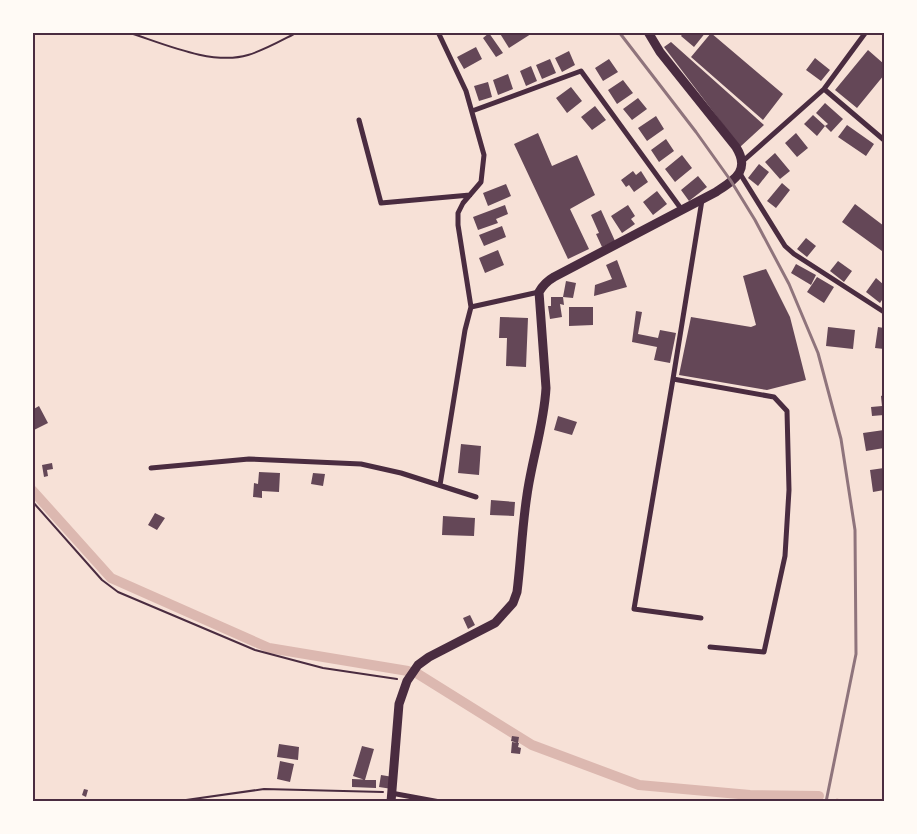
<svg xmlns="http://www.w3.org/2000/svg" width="917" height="834" font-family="Inter,sans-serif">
<rect width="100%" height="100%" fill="#f7e1d7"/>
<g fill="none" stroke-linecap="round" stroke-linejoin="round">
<path stroke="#dcb8b0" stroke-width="3" d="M837,800L842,802"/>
<path stroke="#dcb8b0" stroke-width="10" d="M32,490L111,578L269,648L408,671
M418,674L532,745L639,785L750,795L819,796"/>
</g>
<path fill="#644757" d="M499,32H534L509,48Z
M684,32H706L694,47L681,36Z
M489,33L503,53L496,57L483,38Z
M711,33L783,94L763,120L691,57Z
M671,42L764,125L740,147L664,47Z
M476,47L482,59L464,69L457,57Z
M868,50L884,64V75L857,108L835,90Z
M569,51L575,65L562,72L555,58Z
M815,58L830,70L821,81L806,70Z
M550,59L556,73L542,79L536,65Z
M609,59L618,72L603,81L595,68Z
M531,66L537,81L526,86L520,71Z
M508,74L513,89L498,95L493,80Z
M623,80L633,93L617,104L608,90Z
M488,82L492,97L479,101L474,86Z
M571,87L582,101L567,113L556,98Z
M638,98L647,109L632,120L623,109Z
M825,103L843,119L831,132L825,126L817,136L804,124L813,115L825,126L828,124L816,113Z
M595,106L606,120L592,130L581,117Z
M656,116L664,129L647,141L638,128Z
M847,125L874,144L866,156L838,137Z
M538,133L552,166L577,155L595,195L570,209L589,249L568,259L514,144Z
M796,133L808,148L797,157L785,143Z
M666,139L674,151L659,162L651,150Z
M775,153L790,171L780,179L765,162Z
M682,155L692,168L675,182L665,169Z
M759,164L769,172L758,186L748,178Z
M633,171L636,175L641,171L648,182L634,192L629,185L626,187L621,180Z
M698,176L707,187L689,201L681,190Z
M782,183L790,190L776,208L767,201Z
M506,184L511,196L488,206L483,193Z
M657,191L667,204L653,215L643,202Z
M855,204L884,226V247L882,251L842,222Z
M505,205L508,214L496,219L498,223L478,230L473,217Z
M628,205L635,216L631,219L635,224L622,233L611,216Z
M601,210L615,241L602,247L596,234L599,233L591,215Z
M502,226L506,237L484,246L479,235Z
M806,238L816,246L807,257L797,249Z
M498,250L504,265L485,273L479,258Z
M617,260L627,287L594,296L595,285L612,279L606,265Z
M838,261L852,271L844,282L830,271Z
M796,264L816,275L811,285L791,273Z
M766,269L790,317L806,380L767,390L679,375L691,317L751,327L756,325L743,276Z
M817,277L834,287L824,303L807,292Z
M876,278L884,285V297L880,303L866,292Z
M566,281L576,283L573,298L563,297Z
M551,297H563L564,305L560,304L562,317L550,319L548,306H551Z
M569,307H593V325L569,326Z
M636,311L642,312L638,334L658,338L660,330L676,333L670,363L654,360L657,347L632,342Z
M500,317L528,318L526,367L506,366L507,338H499Z
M828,327L855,330L853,349L826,346Z
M878,327L884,328V349L875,348Z
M884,395V415L872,416L871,407L882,406L881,396Z
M39,406L48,423L32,431V410Z
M558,416L577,422L572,435L554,430Z
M884,430V448L866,451L863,433Z
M461,444L481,446L479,475L458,473Z
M52,463L53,469L47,470L48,476L44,477L42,465Z
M884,468V490L873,492L870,470Z
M259,472L280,473L279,492L262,491V498L253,497L254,483L258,484Z
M313,473L325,474L323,486L311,484Z
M491,500L515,502L514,516L490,515Z
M155,513L165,518L157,530L148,525Z
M443,516L475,518L474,536L442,535Z
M470,615L475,625L468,629L463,618Z
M512,736L519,737L518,743L511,741Z
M512,742L519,743L518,747L521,748L520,754L511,753Z
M279,744L299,747L298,760L277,757Z
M362,746L374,749L365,780L353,776Z
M280,761L294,764L290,782L277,779Z
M381,775L393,777L392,789L379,787Z
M352,779L376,780V788L352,787Z
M84,789L88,790L86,797L82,795Z"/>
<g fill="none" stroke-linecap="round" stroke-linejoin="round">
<path stroke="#4a2c40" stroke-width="2" d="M127,32C162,43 212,66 248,55C265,50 282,40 298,32
M32,501L102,580L118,592L255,650L323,668L397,679
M172,802L264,789L383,792"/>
<path stroke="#4a2c40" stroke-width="5" d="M438,32L466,91L484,155L481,182L463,203L458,213V225L471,307L539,292
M824,89L884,140
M472,111L581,71L682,210
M359,120L381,203L470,195
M743,161L824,89L866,32
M739,172L785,246L794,254L884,312
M673,379L774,397L787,411L789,490L785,556L764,652L710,647
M151,468L249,459L361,464L401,473L476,497
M440,485L465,330L471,307
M701,618L634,609L673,379L702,200
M391,793L440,802"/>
<path stroke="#4a2c40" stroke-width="9" d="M391,802L399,704L407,681L418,665L429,657L495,623L513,603L517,592C521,560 522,527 527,495C532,459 544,425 546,388L539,292C543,285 547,281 554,277L716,192C734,180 751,171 736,147L660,52L648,32"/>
<path stroke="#8f747c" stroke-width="3" d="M619,32L696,132L731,181L755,220L789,284L818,353L841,439L855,530L856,654L826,802"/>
</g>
<rect width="917" height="834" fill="none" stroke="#fffaf5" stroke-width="68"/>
<rect x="34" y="34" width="849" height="766" fill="none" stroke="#4a2c40" stroke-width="2"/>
</svg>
